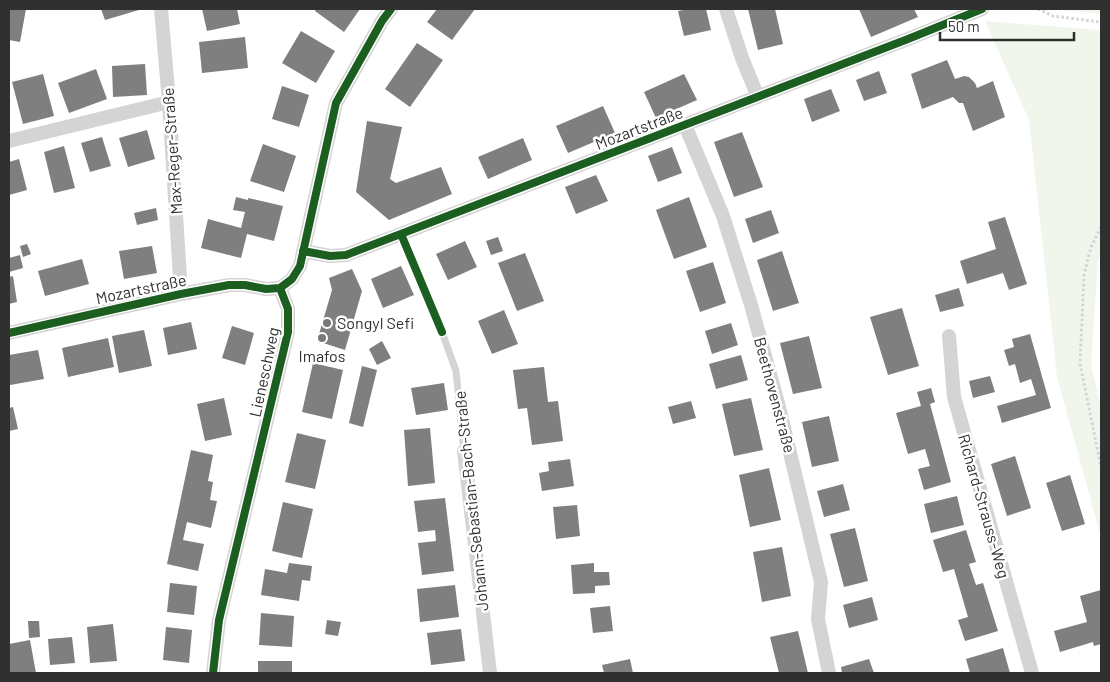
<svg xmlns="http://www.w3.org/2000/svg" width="1110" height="682" font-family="Barlow,sans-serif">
<rect width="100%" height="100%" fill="#fff"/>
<path fill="#f1f6ec" d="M1060,9H1101V14L1061,10Z
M985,21L1101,30V254L1098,261L1091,365L1101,407V537L1057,377L1029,120Z"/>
<path fill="#7f7f7f" d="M9,9H26L20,42L9,40Z
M101,9H138L139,10L105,20Z
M202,9H237L240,24L207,31Z
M316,9H360L344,32L315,11Z
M437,9H475L452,40L427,22Z
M688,9H706L711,30L684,36L678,11Z
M748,9H775L783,44L758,50Z
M859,9H914L918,17L871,37Z
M301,31L335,51L316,83L282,63Z
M245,37L248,68L202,73L199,42Z
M417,43L443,60L410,107L385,89Z
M947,60L955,79L964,76L969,77L975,83L977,88L993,81L1005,117L973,131L963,103H959L953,97L922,109L911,74Z
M145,64L147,95L113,97L112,66Z
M96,69L107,99L69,113L58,83Z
M879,71L887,93L864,101L856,80Z
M43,74L54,116L23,124L12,82Z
M684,74L697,100L656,118L644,92Z
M282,86L309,95L299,127L272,119Z
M831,89L840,111L812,122L804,99Z
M603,106L615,133L568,153L556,126Z
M367,121L402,127L390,179L396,183L441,167L452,194L389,220L356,192Z
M147,130L155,159L128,167L119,138Z
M742,132L763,187L734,197L714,142Z
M102,137L111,166L90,172L81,143Z
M523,138L532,160L488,179L478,157Z
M263,144L296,156L284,192L250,181Z
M64,146L75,188L54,193L44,152Z
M672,147L682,173L658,182L648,156Z
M19,159L27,190L9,195V162Z
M596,175L608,201L576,214L565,187Z
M236,197L248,200V198L283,206L274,241L247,234L241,258L201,248L208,219L241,228L245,212L233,210Z
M689,197L707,247L674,259L656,210Z
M156,208L158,220L137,225L134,213Z
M771,210L779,233L753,243L745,219Z
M1005,217L1027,284L1009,290L1003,273L967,284L960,261L996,249L988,222Z
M498,237L503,251L491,255L486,241Z
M465,241L477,267L448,280L436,254Z
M27,244L31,254L23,257L20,246Z
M152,246L157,273L124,279L119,251Z
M782,251L799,303L773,311L757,260Z
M525,253L544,301L517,311L498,263Z
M20,255L23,268L9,272V258Z
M82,259L89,284L45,296L38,271Z
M713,262L726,303L700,312L686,271Z
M401,266L414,295L383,308L371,279Z
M352,269L362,291L345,350L317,341L332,290L329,278Z
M13,276L17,302L9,304V277Z
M959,288L964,306L940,312L935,295Z
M902,308L919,366L888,375L870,317Z
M504,310L518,344L492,354L478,321Z
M191,322L197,349L168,355L163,328Z
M731,323L738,345L712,354L705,331Z
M232,326L254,333L245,365L222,358Z
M144,330L152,366L119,373L112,336Z
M1030,334L1051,408L1002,423L997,406L1036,395L1031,379L1020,383L1015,364L1009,366L1004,350L1014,347L1012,339Z
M809,336L822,388L793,394L780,343Z
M108,338L114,367L68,377L62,348Z
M382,341L391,358L377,365L369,349Z
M38,350L44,379L10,385L9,378V355Z
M741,355L748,380L716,389L709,364Z
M313,363L343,370L332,419L302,412Z
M362,366L377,370L363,427L349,423Z
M544,367L548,402L558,401L563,441L532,445L527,408L518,409L513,370Z
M990,376L995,392L973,398L969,381Z
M444,383L448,410L416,415L411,388Z
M931,388L935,402L930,404L951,482L924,490L918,469L930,466L925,449L908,454L896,413L921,406L917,392Z
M224,398L232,435L205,441L197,404Z
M751,398L763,450L734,456L722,404Z
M691,401L696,418L673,424L668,407Z
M13,407L18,429L9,431V408Z
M829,416L839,461L812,467L802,422Z
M430,428L435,483L408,486L404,430Z
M297,433L326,440L315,489L285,482Z
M191,450L213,455L208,481L213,482L210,500L217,501L211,528L187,522L183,540L204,544L198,571L167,564Z
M1015,456L1031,508L1007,516L991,464Z
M570,459L574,486L542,491L539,473L549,471L548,462Z
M769,468L781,520L750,527L739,475Z
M1070,475L1085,524L1062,531L1046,483Z
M843,484L850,510L824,517L817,491Z
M957,496L964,525L931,533L924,504Z
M445,498L454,571L422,575L418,543L436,541L435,530L418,532L414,501Z
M283,502L313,509L302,558L272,551Z
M577,505L580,536L556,539L553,507Z
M855,528L868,581L844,587L830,534Z
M966,530L976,562L969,564L976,585L983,583L998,631L965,641L958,620L968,617L954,569L943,572L933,540Z
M782,547L791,596L762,602L753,552Z
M289,563L312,566L310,581L302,580L299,601L261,595L265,569L287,573Z
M594,563V572H609L610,585L595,586V593L573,594L571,565Z
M170,583L197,586L194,615L167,612Z
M455,585L459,617L420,622L417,589Z
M1101,590V644L1094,646L1093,642L1060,652L1054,631L1087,622L1080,596Z
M872,597L878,620L849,628L843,605Z
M610,606L613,631L593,633L590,608Z
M261,613L294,616L292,647L259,645Z
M327,620L341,622L338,636L325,634Z
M28,621H39L40,637L29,638Z
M113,624L117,661L90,663L87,627Z
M166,627L192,630L189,663L163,660Z
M461,629L465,661L431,665L427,633Z
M798,631L808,673H779L770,637Z
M72,637L75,663L50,665L48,639Z
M30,640L36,673H9V644Z
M1003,648L1010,673H970L966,659Z
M630,659L633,673H604L602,665Z
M869,659L874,673H842L841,667Z
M258,661H292V673H258Z"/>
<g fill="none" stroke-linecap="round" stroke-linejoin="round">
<path stroke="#d4d4d4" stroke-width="3" stroke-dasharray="2.5 2.5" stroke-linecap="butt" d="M1038,9L1053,16L1101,22
M1101,227L1091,247L1084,275L1080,364L1101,467
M406,247L437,322"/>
<path stroke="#d4d4d4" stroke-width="7" d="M442,332L456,371L464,451"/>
<path stroke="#d4d4d4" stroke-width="14" d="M161,9L169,102L181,294
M726,9L742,58L758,97
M685,125L723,216L751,305L778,403L821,582L818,619L829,673
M9,141L169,102
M303,251L330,256L346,255L908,39L982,9
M280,288L292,279L300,266L336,103L382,21L391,9
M9,333L181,294L229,285H245L266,289L280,288
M949,336L954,397L1032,673
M464,451L490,673
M213,673L219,620L288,332V309L280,288"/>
<g stroke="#fff" stroke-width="11">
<path id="cycleway" d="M401,234L442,332
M303,251L330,256L346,255L908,39L982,9
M280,288L292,279L300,266L336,103L382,21L391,9
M9,333L181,294L229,285H245L266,289L280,288
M213,673L219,620L288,332V309L280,288"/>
</g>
<use href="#cycleway" stroke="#1b5e20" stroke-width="8"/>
</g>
<g fill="#787878" stroke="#fff" stroke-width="2">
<circle cx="327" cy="323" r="5"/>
<circle cx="322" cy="338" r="5"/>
</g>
<g text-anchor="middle" stroke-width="5" stroke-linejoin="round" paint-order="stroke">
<g font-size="16" fill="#303030" stroke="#fff">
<text transform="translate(639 128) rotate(-21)" y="6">Mozartstraße</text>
<text transform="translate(172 151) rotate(-94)" y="6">Max-Reger-Straße</text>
<text transform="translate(141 289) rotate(-12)" y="6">Mozartstraße</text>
<text transform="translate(264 372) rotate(-78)" y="6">Lieneschweg</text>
<text transform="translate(775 395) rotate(75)" y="6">Beethovenstraße</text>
<text transform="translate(471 501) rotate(-96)" y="6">Johann-Sebastian-Bach-Straße</text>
<text transform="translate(984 506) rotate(74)" y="6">Richard-Strauss-Weg</text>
</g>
<g font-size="16" fill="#303030" stroke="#fff" text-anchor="start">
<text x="337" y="329">Songyl Sefi</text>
<text x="322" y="362" text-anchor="middle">Imafos</text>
</g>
</g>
<rect width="1110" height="682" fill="none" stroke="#303030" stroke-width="20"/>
<path d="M940 32v8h134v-8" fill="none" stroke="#303030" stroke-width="2.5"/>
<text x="948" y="32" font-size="15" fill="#303030" stroke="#ffffff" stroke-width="4" paint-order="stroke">50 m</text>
</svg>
